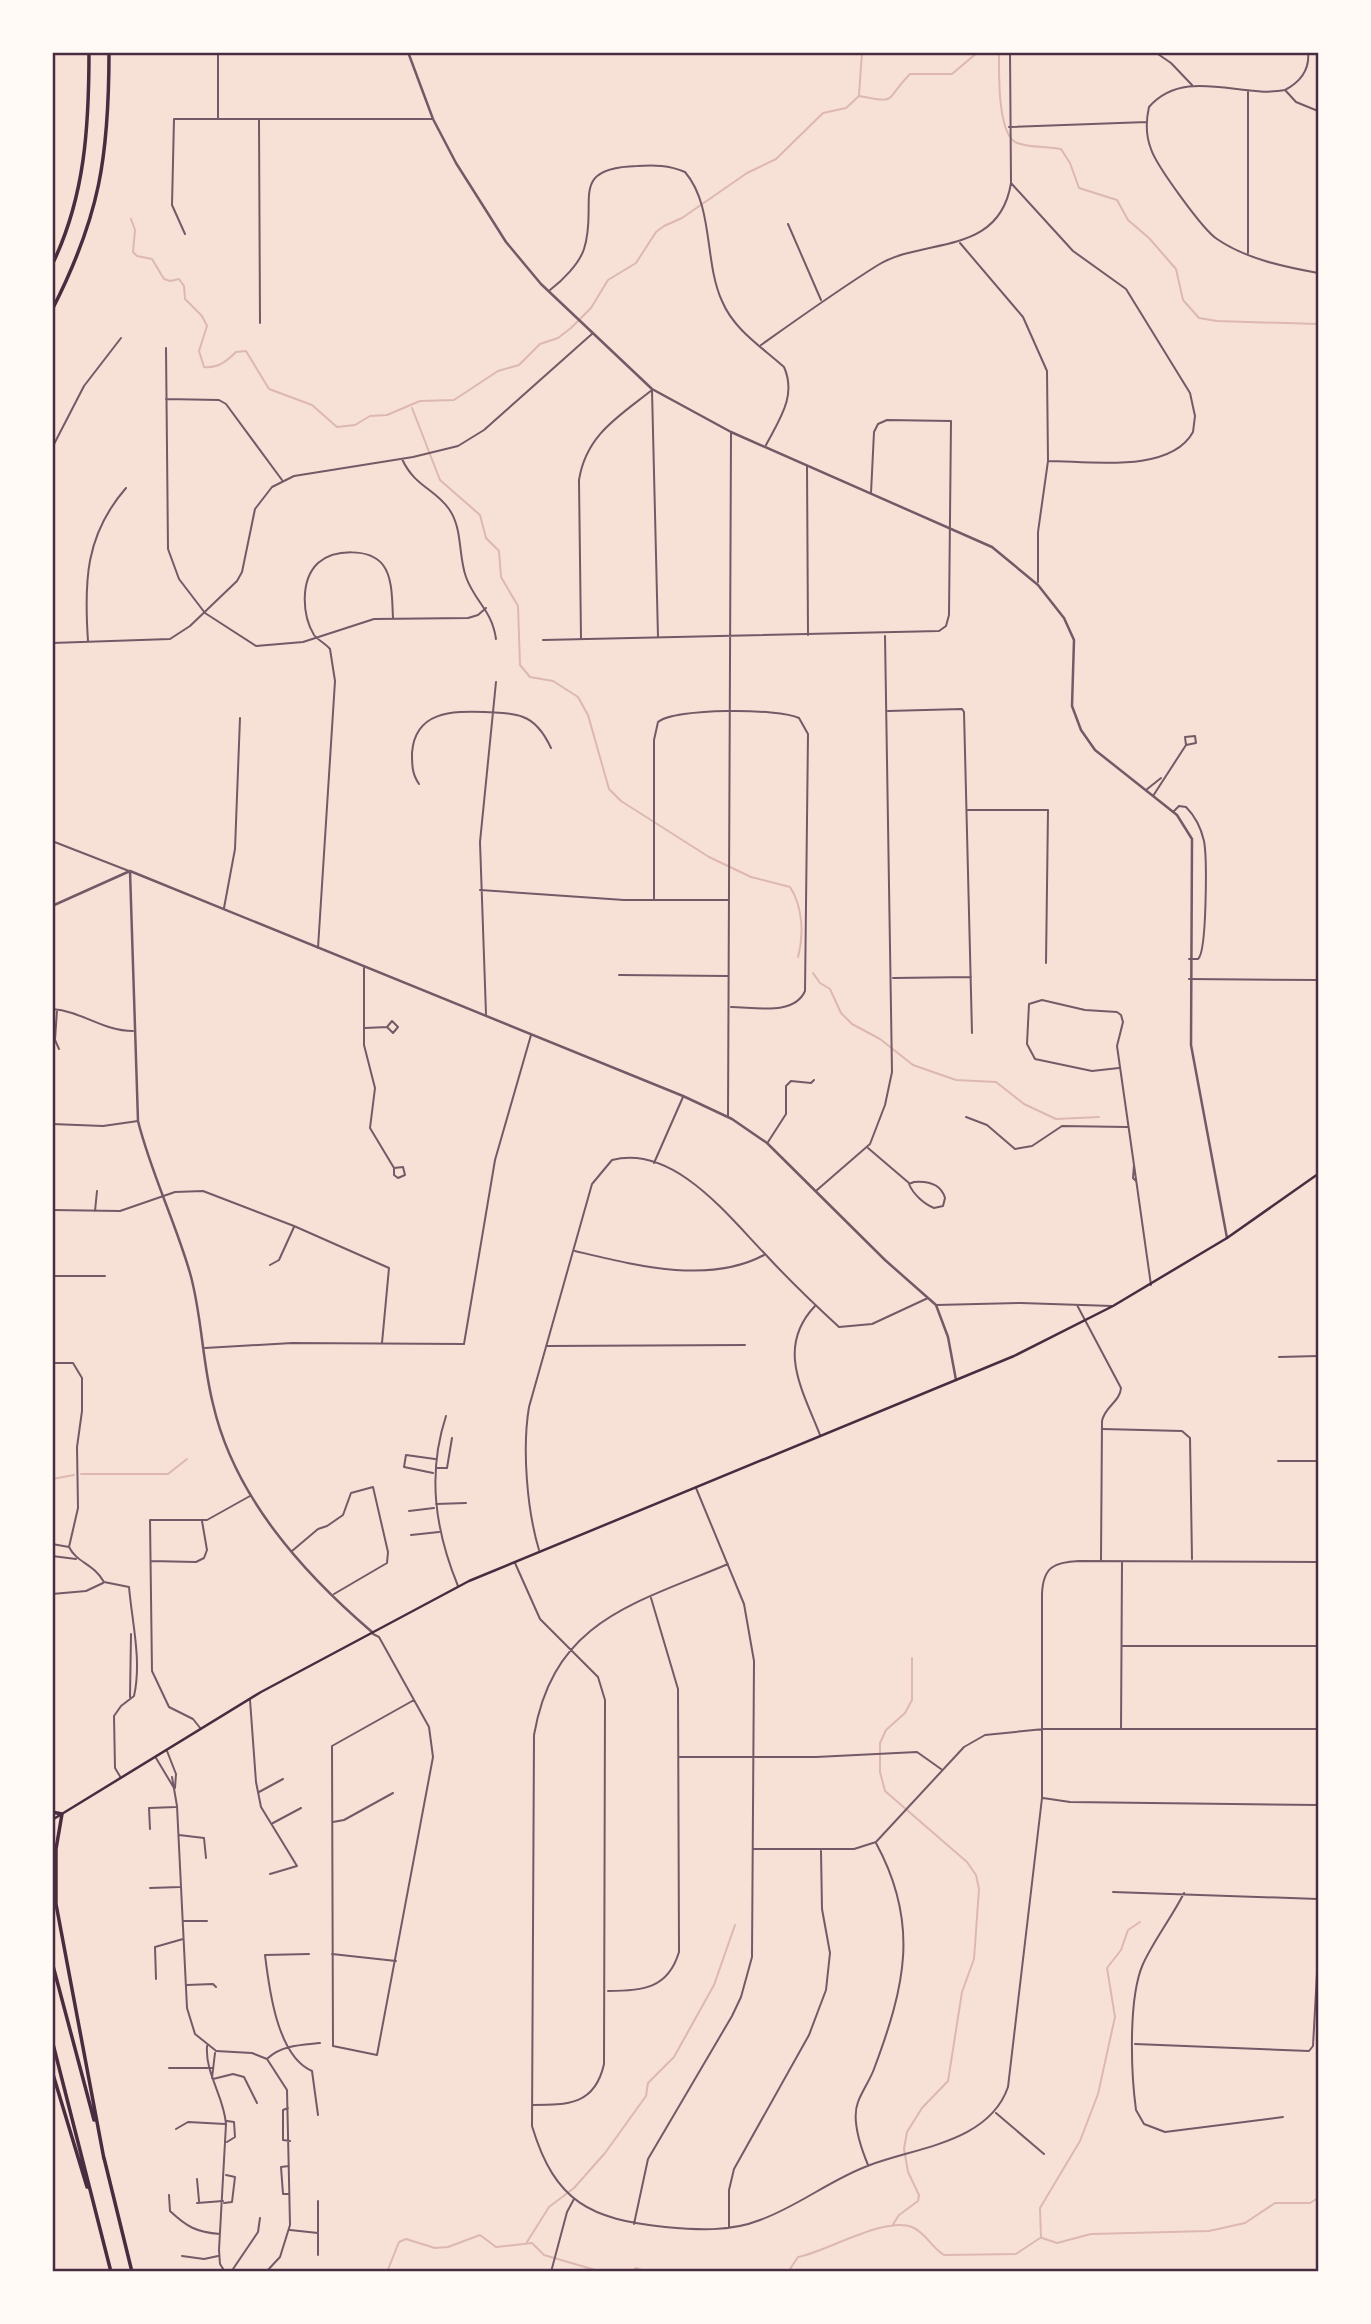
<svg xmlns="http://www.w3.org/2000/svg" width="1371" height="2324" font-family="'Exo 2',sans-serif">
<rect width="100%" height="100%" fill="#f7e1d7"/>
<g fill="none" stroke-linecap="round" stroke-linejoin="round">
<path stroke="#dcb8b0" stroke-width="2" d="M999,52C999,71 997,135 1017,143C1030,148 1047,146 1061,149L1070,163L1079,188L1117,200L1128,220L1149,238L1176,269L1183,300L1199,318L1217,321L1318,324
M859,95L862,52
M859,96C899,104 884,100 910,74H952L978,52
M131,219L135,230L133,252L137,256L152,259L164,279L170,281L179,279L184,286L185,299L202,316L207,326L199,351L204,367C217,369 227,361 236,352L246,351L269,389L312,405L337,427L355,425L370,416L387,415L420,401L454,400L498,371L519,365L540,344L558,338L571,328L591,308L608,280L636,263L656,232L664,226L682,218L747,173L776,159L823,113L846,108L859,96
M412,408L440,480L480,515L486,538L499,551L501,577L518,606L520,665L530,677L553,681L578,697L588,715L609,789L621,801L709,857L751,877L790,887C803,907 804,935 798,957
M813,973L820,983L830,989L841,1013L852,1024L880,1039L913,1065L956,1080L996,1082L1024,1104L1056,1119L1099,1117
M81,1474H168L187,1459
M52,1479L74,1475
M892,2226L899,2215L918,2201L919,2195L908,2172L904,2149L907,2132L922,2108L948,2081L962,1992L974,1959L979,1889L976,1875L967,1862L885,1791L880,1772V1743L886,1730L905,1713L912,1700V1658
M1041,2238L1040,2208L1080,2141L1098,2094L1115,2017L1107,1968L1121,1950L1128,1930L1140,1922
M1042,2238L1057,2243L1091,2234L1209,2231L1245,2223L1275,2203H1310L1318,2198
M527,2242L549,2207L574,2188L605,2153L646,2096L648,2083L674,2057L714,1985L735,1925
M387,2272L399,2242L406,2239L435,2248L448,2247L480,2235L496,2247L532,2243L544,2255L602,2272
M630,2272L636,2268L647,2272
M788,2272L798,2257C826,2252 884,2216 912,2227C925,2232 932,2248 944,2255L1016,2254L1040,2238"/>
<path stroke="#755966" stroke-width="2" d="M218,52V118
M1155,52L1171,63L1192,85
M1308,52C1310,70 1300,82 1285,90C1242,99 1185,66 1149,107C1146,120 1146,136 1151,149C1156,165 1203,230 1217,239C1246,259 1285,267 1318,273
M1285,90L1296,102L1318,111
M259,120L260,323
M1009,127L1147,122
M1011,183L1073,251L1126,289L1190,393L1195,416L1193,432C1170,474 1089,461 1048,461
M788,224L821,300
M185,234L172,205L174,119H432
M960,243L1023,317L1047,371L1048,461L1038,532V582
M1248,253V90
M550,290C563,280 579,264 584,249C599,203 566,168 637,166C654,165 669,165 685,172C714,206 704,262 722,301C734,330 762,347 784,367C797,396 779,420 766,445
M761,345C799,318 838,290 878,265C924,237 999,257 1011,183L1010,52
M166,348L168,549L179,579L205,613L256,646L303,642L374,619L468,618L478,615L486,608
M652,390L658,637
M166,399L219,400L226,404L282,480
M52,448L84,386L121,338
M402,459C415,487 434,488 449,509C463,529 458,555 466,577C475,602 492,610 496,639
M807,466L808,635
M581,638L579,480C586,435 618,417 652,390
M543,640L939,631L946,626L949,615L951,421L887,420L878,424L874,432L871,493
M88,641C84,582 85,535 126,488
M52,643L170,639L190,626L237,581L242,572L255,509L272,487L294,476L413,457L458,446L484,430L593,333
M888,711L962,709L964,712L972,1033
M419,784C412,774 412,765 412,753C415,711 452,711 485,712C498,713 511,712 523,717C537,722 545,735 551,748
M1146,790L1161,778
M1153,796L1186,745L1185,737L1195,736L1196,743L1186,745
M968,810H1048L1046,963
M1173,812L1179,806L1186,807C1195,816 1201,828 1204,841C1207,857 1207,952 1198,959H1189
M52,841L129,871
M480,890L624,900H729
M654,899V740L658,722C674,708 779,708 799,718L808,734L805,991C794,1016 755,1007 731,1007
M224,908L235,849L240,718
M318,948L335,681L330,649C325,643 318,640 314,635C302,615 300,580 318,563C334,549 370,548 383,565C393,578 392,601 393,618
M364,968V1045L375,1088L370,1128L394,1168V1175L398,1178L405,1175L403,1167L394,1168
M619,975L728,976
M893,978L971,977
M1189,979L1318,980
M52,1009C82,1011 102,1031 133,1031
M57,1010L55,1040L59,1049
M486,1014L480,842L496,682
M365,1028L387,1027L393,1033L398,1027L392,1021L387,1027
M1119,1068L1092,1071L1035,1059L1027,1044L1029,1004L1042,1000L1085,1010L1117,1012L1121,1015L1123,1022L1117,1046L1134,1165
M728,1116L731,433
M966,1117L987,1125L1015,1149L1032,1146L1062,1126L1127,1127
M52,1124L103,1126L138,1121
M768,1142L786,1114V1086L791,1081L811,1083L814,1080
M868,1148L909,1183
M654,1163L683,1097
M1136,1181L1133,1178L1134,1165L1151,1285
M914,1182C927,1181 941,1184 945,1198L943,1206L934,1208C924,1204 913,1194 909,1184Z
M817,1190L870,1144L885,1105L892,1072L885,636
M52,1210L120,1211L175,1192L203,1191L294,1226L389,1268L382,1343
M95,1211L97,1191
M575,1251C634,1265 708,1285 764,1255
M270,1265L279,1260L294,1227
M52,1276H105
M936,1305L1021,1303L1112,1306
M1077,1305L1121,1388C1120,1402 1105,1406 1102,1421L1101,1560
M815,1306C776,1347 802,1389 820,1435
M546,1346L745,1345
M205,1348L292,1343L464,1344L495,1160L531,1035
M1279,1357L1318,1356
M52,1363H73L82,1378V1411L77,1447L78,1508L69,1547
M446,1416C427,1474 435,1530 458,1586
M1103,1429L1182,1431L1190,1438L1192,1559
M1278,1461H1318
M437,1468H447L452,1438
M433,1473L404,1467L406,1455L435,1459
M436,1504L466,1503
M409,1511L434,1508
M411,1535L439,1532
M52,1544L69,1547C77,1563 93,1563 104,1582L129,1587C132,1622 142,1661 134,1696L121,1706L114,1716L115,1768L121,1778
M539,1550C527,1510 522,1449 529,1407L592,1184L612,1160C674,1144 729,1217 766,1255C789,1280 814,1304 839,1327L872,1324L928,1298
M292,1551L318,1529L327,1526L343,1515L351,1493L373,1487L388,1552L387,1563L334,1594
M52,1556L76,1559
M151,1561L196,1562L204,1558L207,1550L202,1521
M515,1563L540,1619L598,1677L605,1700L604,2064C595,2105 568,2105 532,2105
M728,1564C634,1604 554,1620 534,1735L532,2126C555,2203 591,2219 665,2227C697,2230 730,2232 760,2220C799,2206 831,2179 870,2165C918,2147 989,2142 1008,2087L1042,1798V1594C1043,1567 1054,1562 1079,1561L1318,1562
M52,1594L86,1591L103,1583
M373,1634L379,1637L429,1727L433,1757L377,2055L333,2046L332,1746L414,1700
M1122,1646H1318
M130,1697L131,1634
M250,1700L256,1782L261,1807L297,1866L270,1874
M201,1729L193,1719L169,1707L152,1671L150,1520H207L250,1496
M1121,1729L1122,1563
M167,1751L176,1774L175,1788
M680,1757H816L917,1752L941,1769
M156,1758L174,1788
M172,1777L177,1806L187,2008L195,2034L215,2050
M259,1792L283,1779
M1043,1798L1070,1802L1318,1805
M333,1822L344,1820L393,1793
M273,1823L301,1808
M150,1829L149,1808L176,1807
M179,1835L204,1838L206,1858
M754,1849H854L876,1842L964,1747L985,1735L1044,1729H1318
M150,1888L180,1887
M1113,1892L1318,1899
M1184,1893C1172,1917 1154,1940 1143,1964C1128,1998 1131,2073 1136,2110L1144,2124L1165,2132L1283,2117
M184,1921H207
M309,1954L265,1955C269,1988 277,2056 312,2071L318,2115
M332,1954L396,1961
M156,1979L155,1947L183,1939
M187,1985L213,1984L216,1987
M608,1991C642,1991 668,1989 679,1952L678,1689L651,1598
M1135,2044L1309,2051L1313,2046L1318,1955
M207,2046C205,2074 224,2096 226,2124L219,2250L220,2264L225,2272
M216,2051L252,2053L267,2059L287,2090L290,2225L280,2257L266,2272
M268,2058C282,2045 301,2045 320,2043
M169,2068H213
M212,2078L215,2053
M213,2079L233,2074L244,2077L257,2103
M288,2108L283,2110V2140L290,2141
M996,2113L1044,2154
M176,2129L188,2122L225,2124
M227,2142L235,2137L234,2122L227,2121
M868,2165C861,2148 851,2120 858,2102C862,2091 870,2080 874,2069C905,1986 920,1924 876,1843
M197,2179L199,2201
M288,2194H283L281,2167L289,2166
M169,2195L170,2211C187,2227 196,2232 220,2234
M197,2203L223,2201
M224,2203L232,2202L235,2177L226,2175
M634,2224L648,2159L732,2016L741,1997L752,1957L754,1661L744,1604L696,1488
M729,2227V2190L734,2169L809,2035L826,1990L830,1953L822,1909L821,1851
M290,2230L318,2233V2255
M318,2232V2201
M182,2256L204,2259L218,2256
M231,2272L258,2232L260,2218
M551,2272L567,2212L574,2199"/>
<path stroke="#755966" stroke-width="2.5" d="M408,52L433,119L456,163L506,242L541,284L652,389L731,432L992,547L1038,585L1064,618L1074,640L1072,706L1081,730L1095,750L1177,815L1192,839L1191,1045L1227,1238
M130,871L683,1096L732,1119L767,1143L885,1260L936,1305L948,1337L956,1380
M130,871L138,1121C151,1173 175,1221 190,1273C202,1315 202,1361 213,1404C234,1496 302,1572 372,1632
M52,906L130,871"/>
<path stroke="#4a2c40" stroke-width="2.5" d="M52,1820L261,1692L469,1581L1014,1356L1113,1306L1227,1238L1318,1174"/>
<path stroke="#4a2c40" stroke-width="3.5" d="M52,265C85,197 89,127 89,52
M52,310C100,216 109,156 109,52
M52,1812L62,1814L56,1849V1904L104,2159
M52,1962L94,2120
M52,2040L111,2272
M52,2071L87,2187
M104,2158L132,2272"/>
</g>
<rect width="1371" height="2324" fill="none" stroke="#fffaf5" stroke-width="108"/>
<rect x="54" y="54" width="1263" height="2216" fill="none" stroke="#4a2c40" stroke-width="2.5"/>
</svg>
